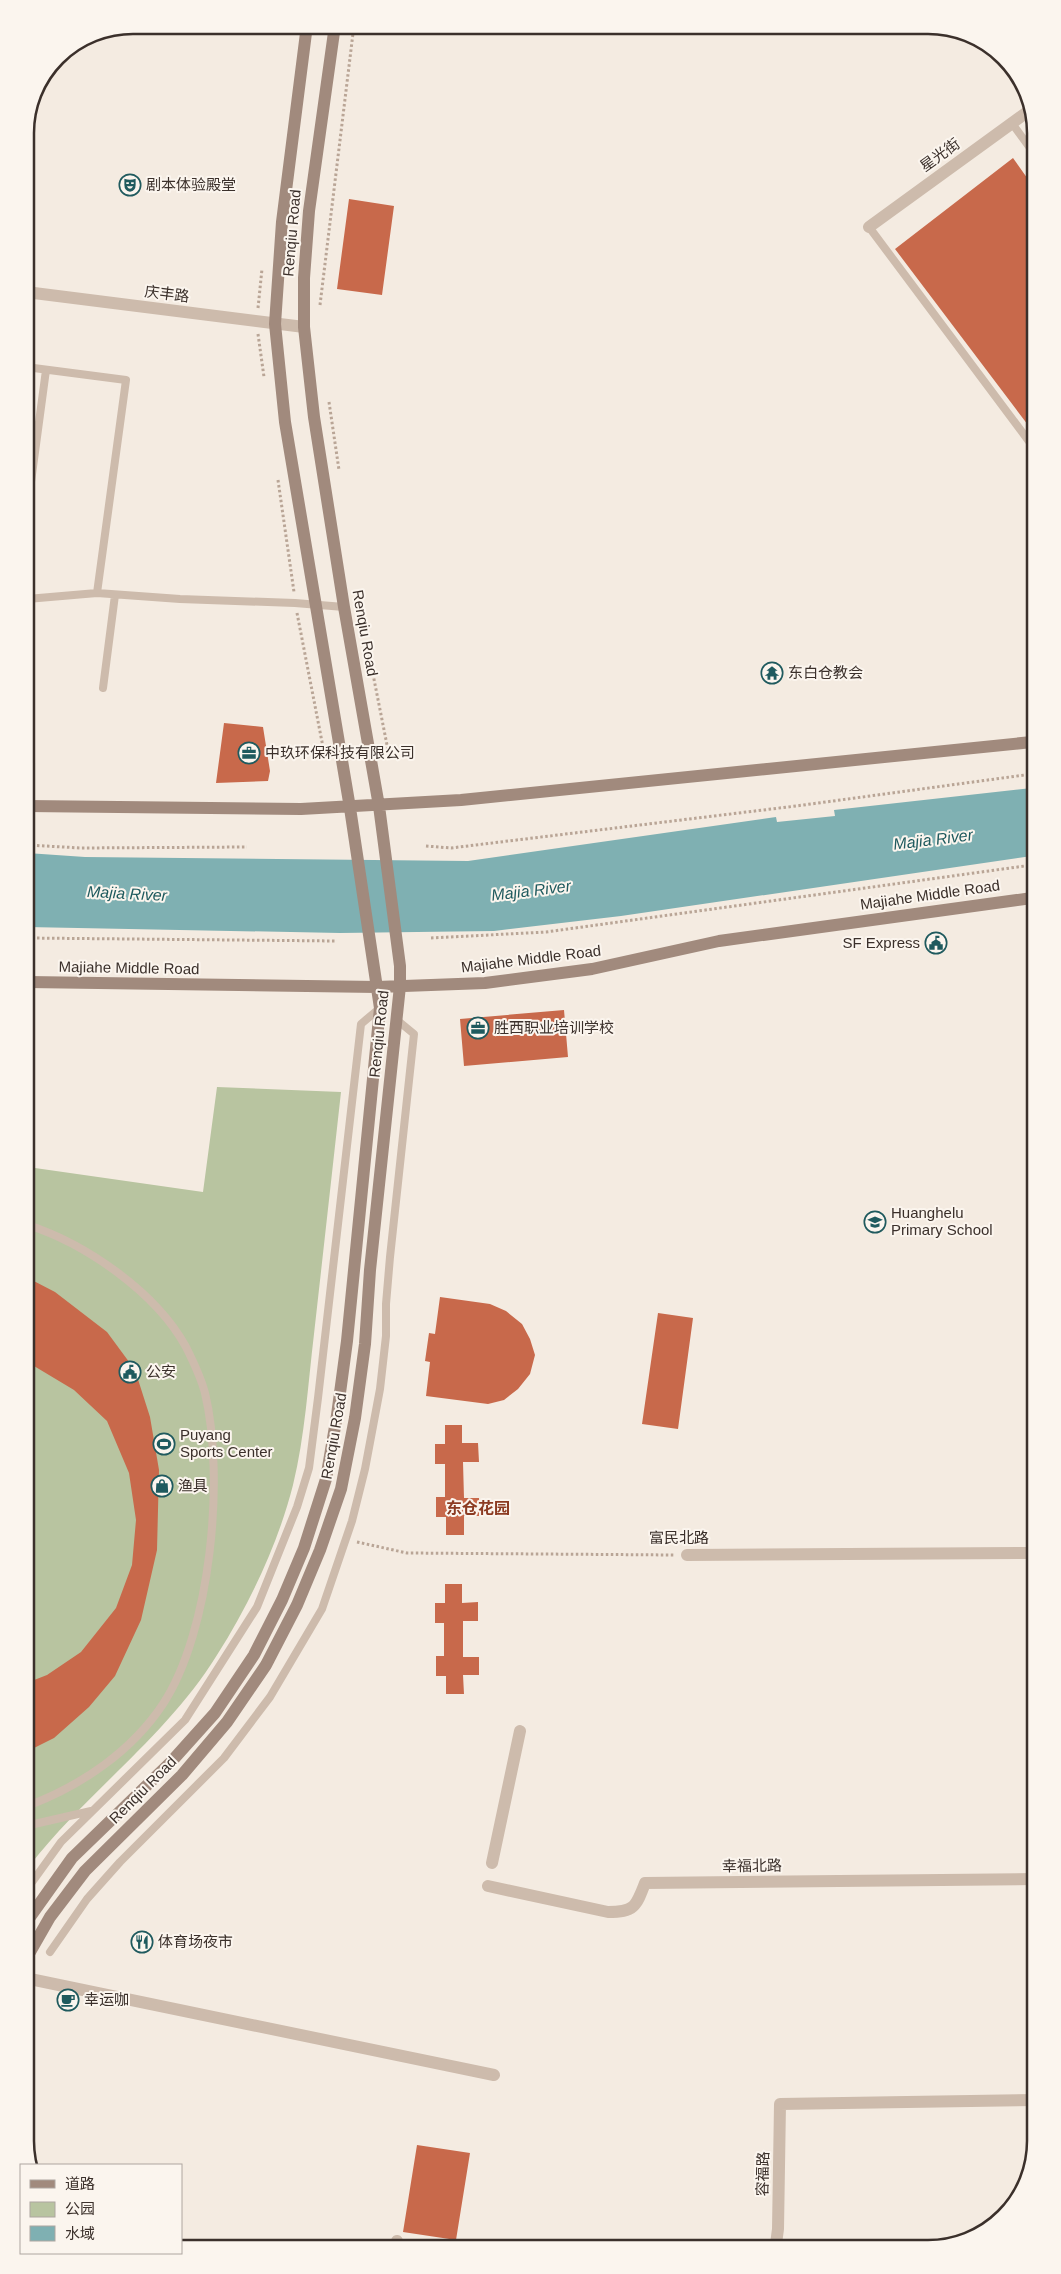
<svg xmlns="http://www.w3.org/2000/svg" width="1061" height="2274" font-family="Arial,'Noto Sans SC',sans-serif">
<rect width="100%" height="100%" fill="#f4ebe1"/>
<path fill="#b8c4a0" d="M217,1087L341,1092C332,1173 323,1254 314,1334C308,1384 305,1436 293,1485C278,1544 250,1603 217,1655C167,1736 88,1791 30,1865L28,1167L203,1192Z"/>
<path fill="#7fb0b2" d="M1032,788V856L621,916L494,931L340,933L27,927V853L85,857L468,861L776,817L777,822L835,816L834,810Z"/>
<path fill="#c8694b" d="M1013,158L1030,182L1031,429L895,249Z
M349,199L394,206L382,295L337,289Z
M224,723L263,727L270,771L268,781L216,783Z
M564,1010L568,1057L464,1066L460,1019Z
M28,1278L55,1292L107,1332L135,1370L150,1417L159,1470L157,1550L141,1620L115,1676L89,1707L54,1738L30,1750L29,1682L47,1675L81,1652L116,1608L132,1565L136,1520L129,1473L107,1421L74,1390L29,1363Z
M440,1297L490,1304L506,1311L522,1324L530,1339L535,1355L530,1374L518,1389L504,1400L488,1404L426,1396L430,1362L425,1361L429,1333L435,1334Z
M658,1313L693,1318L678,1429L642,1424Z
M445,1425H462V1443H478L479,1462H463L464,1498H479V1516H464V1535H446V1517H436V1497H445V1464H435V1444H445Z
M445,1584H462V1603L478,1602V1621H463V1657H479V1675H463L464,1694H446V1676H436V1656H444V1623H435V1603H445Z
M417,2145L470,2153L456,2240L403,2232Z"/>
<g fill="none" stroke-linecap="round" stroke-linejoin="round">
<path stroke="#b9a596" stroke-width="3" stroke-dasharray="2.5 2.5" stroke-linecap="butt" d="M320,305L354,25
M258,308L262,269
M258,334L264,377
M329,402L339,470
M278,480L294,592
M297,613L323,747
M369,654L388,750L385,755
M27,845L81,848L247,847
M426,846L451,848L796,806L1032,774
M27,938L337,941
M431,938L546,932L1032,865
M357,1542L407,1553L675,1555"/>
<path stroke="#cdbbac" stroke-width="8" d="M1011,122L1030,148
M869,227L1031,444
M26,367L126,380L97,593
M26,519L46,370
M27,599L97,593L180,599L295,603L344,607
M103,688L115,595
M28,1225C86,1244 156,1292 186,1347C193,1361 201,1378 205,1393C225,1477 211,1631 163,1704C132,1751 82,1785 30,1805
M30,1825L91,1811
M30,1885L61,1842L185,1720L257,1607L297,1507L309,1468L318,1398L361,1024L380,1008
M50,1952L87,1899L120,1862L224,1758L270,1697L322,1609L352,1521L365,1469L380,1389L386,1336V1304L390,1257L414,1034L397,1020"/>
<path stroke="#cdbbac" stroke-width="12" d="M869,227L1030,110
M26,292L304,327
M687,1555L1034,1553
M492,1863L520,1731
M488,1886L608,1912C634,1912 636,1907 645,1883L1035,1879
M30,1979L494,2075
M776,2244L778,2229L780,2104L1036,2100
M396,2247L397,2241"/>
<path stroke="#a18a7d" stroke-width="12" d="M27,806L301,809L461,800L1032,742
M28,982L377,987L485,983L592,969L719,941L1032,898
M30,1917L72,1858L171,1762L215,1713L254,1655L282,1600L304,1548L326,1479L337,1415L347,1341L380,1008L350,808L285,422L275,324L282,222L307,25
M30,1952L50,1917L85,1871L182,1775L227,1722L266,1665L297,1605L320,1550L341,1489L355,1418L365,1344L370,1270L400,986V966L379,806L344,607L314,417L304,327V278L309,211L335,25"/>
</g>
<defs>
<g id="theatre-ring" transform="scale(1.125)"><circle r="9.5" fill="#fbf5ee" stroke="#1f5a5e" stroke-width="1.5"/><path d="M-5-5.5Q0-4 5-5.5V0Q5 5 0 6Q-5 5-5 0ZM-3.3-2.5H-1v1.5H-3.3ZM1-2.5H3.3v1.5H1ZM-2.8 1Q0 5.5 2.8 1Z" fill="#1f5a5e"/></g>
<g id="temple-ring" transform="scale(1.125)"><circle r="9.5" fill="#fbf5ee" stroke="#1f5a5e" stroke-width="1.5"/><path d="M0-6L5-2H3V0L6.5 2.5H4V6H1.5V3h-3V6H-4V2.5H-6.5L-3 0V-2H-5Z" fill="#1f5a5e"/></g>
<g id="office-ring" transform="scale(1.125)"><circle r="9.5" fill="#fbf5ee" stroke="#1f5a5e" stroke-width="1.5"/><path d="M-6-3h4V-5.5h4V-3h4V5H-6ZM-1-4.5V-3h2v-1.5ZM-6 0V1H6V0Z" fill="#1f5a5e"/></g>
<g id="civic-ring" transform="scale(1.125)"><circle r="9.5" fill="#fbf5ee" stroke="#1f5a5e" stroke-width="1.5"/><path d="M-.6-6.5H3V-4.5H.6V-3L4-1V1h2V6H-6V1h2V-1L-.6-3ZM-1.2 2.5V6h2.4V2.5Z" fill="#1f5a5e"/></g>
<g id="school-ring" transform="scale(1.125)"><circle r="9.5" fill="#fbf5ee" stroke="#1f5a5e" stroke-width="1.5"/><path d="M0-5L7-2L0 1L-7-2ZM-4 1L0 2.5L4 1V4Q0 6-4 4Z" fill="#1f5a5e"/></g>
<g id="stadium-ring" transform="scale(1.125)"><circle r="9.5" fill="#fbf5ee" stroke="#1f5a5e" stroke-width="1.5"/><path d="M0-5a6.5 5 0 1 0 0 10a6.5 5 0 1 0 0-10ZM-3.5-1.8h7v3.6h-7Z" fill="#1f5a5e"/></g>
<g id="shop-ring" transform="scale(1.125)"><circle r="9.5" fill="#fbf5ee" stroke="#1f5a5e" stroke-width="1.5"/><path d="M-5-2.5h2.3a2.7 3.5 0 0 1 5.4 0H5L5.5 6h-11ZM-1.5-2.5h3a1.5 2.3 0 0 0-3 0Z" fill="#1f5a5e"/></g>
<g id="restaurant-ring" transform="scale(1.125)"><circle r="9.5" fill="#fbf5ee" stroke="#1f5a5e" stroke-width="1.5"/><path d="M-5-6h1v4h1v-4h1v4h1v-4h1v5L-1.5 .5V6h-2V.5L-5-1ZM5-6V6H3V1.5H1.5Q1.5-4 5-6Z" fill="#1f5a5e"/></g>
<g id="cafe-ring" transform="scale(1.125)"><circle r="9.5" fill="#fbf5ee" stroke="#1f5a5e" stroke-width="1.5"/><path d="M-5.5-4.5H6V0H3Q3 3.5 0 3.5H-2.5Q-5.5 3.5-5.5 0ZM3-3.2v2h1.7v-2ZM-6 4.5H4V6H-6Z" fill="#1f5a5e"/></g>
</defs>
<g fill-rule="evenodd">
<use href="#theatre-ring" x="130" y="185"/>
<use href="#temple-ring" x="772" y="673"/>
<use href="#office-ring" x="249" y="753"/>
<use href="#civic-ring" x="936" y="943"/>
<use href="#office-ring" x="478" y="1028"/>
<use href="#school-ring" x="875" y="1222"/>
<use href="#civic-ring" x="130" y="1372"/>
<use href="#stadium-ring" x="164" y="1444"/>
<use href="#shop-ring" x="162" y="1486"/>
<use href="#restaurant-ring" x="142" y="1942"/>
<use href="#cafe-ring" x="68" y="2000"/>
</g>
<g text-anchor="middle" stroke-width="4" stroke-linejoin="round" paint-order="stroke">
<g font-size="15" fill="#3b302b" stroke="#fbf5ee">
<text transform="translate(940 155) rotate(-36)" y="5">星光街</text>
<text transform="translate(292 233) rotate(-85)" y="5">Renqiu Road</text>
<text transform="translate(167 294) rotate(7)" y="5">庆丰路</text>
<text transform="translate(365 633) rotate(80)" y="5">Renqiu Road</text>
<text transform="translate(930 895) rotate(-8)" y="5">Majiahe Middle Road</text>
<text transform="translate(531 959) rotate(-7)" y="5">Majiahe Middle Road</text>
<text transform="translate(129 968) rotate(1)" y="5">Majiahe Middle Road</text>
<text transform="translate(379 1034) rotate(-84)" y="5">Renqiu Road</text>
<text transform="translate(334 1436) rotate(-80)" y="5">Renqiu Road</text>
<text x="679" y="1543">富民北路</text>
<text transform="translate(143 1790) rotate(-45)" y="5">Renqiu Road</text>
<text transform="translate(752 1866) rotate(-1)" y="5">幸福北路</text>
<text transform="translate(763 2174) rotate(-89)" y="5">容福路</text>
</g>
<g font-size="15" fill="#3b302b" stroke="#fbf5ee" text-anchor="start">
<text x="146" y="190">剧本体验殿堂</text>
<text x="788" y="678">东白仓教会</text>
<text x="265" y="758">中玖环保科技有限公司</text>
<text x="920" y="948" text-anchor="end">SF Express</text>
<text x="494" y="1033">胜西职业培训学校</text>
<text x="891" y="1218">Huanghelu<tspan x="891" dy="17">Primary School</tspan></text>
<text x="146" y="1377">公安</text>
<text x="180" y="1440">Puyang<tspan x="180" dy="17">Sports Center</tspan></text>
<text x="178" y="1491">渔具</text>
<text x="158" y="1947">体育场夜市</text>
<text x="84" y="2005">幸运咖</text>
</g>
<g font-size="16" font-style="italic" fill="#1f5a5e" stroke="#fbf5ee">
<text transform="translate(933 839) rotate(-7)" y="6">Majia River</text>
<text transform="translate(531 890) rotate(-7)" y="6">Majia River</text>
<text transform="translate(127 893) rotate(3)" y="6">Majia River</text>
</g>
<g font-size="16" font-weight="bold" fill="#8c3b22" stroke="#fbf5ee">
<text x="478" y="1514">东仓花园</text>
</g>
</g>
<path d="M0 0H1061V2274H0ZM133 34H928A99 99 0 0 1 1027 133V2141A99 99 0 0 1 928 2240H133A99 99 0 0 1 34 2141V133A99 99 0 0 1 133 34Z" fill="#fbf5ee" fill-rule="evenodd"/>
<path fill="none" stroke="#3b302b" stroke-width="2.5" d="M133 34H928A99 99 0 0 1 1027 133V2141A99 99 0 0 1 928 2240H133A99 99 0 0 1 34 2141V133A99 99 0 0 1 133 34Z"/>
<rect x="20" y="2164" width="162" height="90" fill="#fbf5ee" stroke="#aea6a0"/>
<rect x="30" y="2180" width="25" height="8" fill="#a18a7d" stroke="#aea6a0"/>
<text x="65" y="2189" font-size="15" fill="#3b302b">道路</text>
<rect x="30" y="2202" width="25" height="15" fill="#b8c4a0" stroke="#aea6a0"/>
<text x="65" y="2214" font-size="15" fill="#3b302b">公园</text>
<rect x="30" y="2226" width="25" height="15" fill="#7fb0b2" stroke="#aea6a0"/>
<text x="65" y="2239" font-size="15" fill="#3b302b">水域</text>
</svg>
